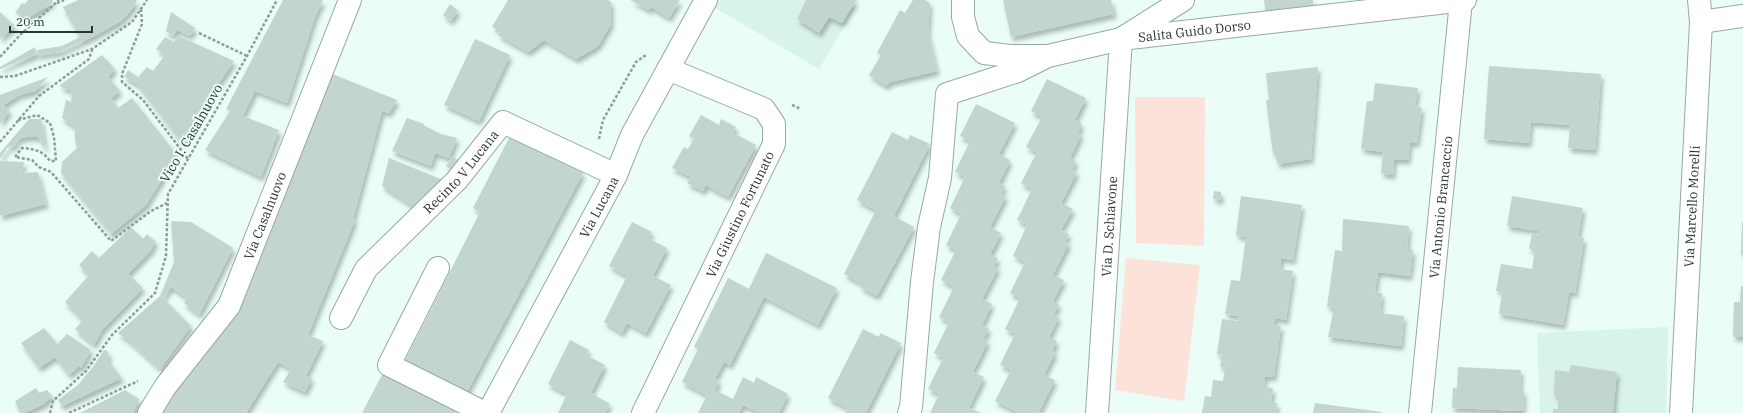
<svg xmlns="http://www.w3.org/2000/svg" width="1743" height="413" font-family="'IBM Plex Serif',serif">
<defs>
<filter id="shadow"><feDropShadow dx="2.5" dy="4.5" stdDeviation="2" flood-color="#0004"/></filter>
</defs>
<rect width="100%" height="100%" fill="#eafdf6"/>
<path fill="#d8f3e9" d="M715,0H860L819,69L712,6Z
M1668,327L1666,413H1540L1537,333Z"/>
<path fill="#fde2d9" d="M1135,97H1205L1204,246L1136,243Z
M1126,258L1200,265L1184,401L1115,390Z"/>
<path fill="#c2d5ce" filter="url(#shadow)" d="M28,0H53L52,3L28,18L15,13L22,3L25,4Z
M78,0H137L132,9L121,21L94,36L59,52L38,55L37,50L62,46L80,37L63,7Z
M283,0H323L315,17L287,103L255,91L243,116L279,130L261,177L205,150L230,111L226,109Z
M508,0H608L611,2V24L598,46L576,59L544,40L528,52L498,35L501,31L492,27Z
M630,0H680L669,18L651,7L649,10Z
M806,0H856L842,23L829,17L819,33L797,19Z
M913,0H925L930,3L928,33L937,71L890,82L886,86L869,75L881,55L877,53L900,10L905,13Z
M1003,0H1111L1114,14L1011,37Z
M1264,0H1313L1314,9L1266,15Z
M450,4L458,11L451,21L443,15Z
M0,12L15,26L0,39Z
M171,12L195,28L190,36L177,30L173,36L166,31Z
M179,36L234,61L189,127L193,131L182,143L137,84L124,77L128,70L138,77L147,67L153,71L165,55L156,49L165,37L174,42Z
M475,39L510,55L479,121L444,105Z
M35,47L37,54L0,69V67Z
M102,55L115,69L108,77L120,91L111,98L118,108L132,98L177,155L146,205L111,234L61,173L62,162L77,148L75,140V127L62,118L66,100L71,102L72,91L61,87L60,85Z
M1489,66L1601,74L1595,150L1568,148L1570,125L1531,122L1529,143L1484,139Z
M1318,67L1311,159L1277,164L1276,154H1273L1266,100H1269L1266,73Z
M325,71L397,100L389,113L382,111L353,219L355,220L308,335L323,341L306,376L312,378L305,392L283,382L291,369L278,362L246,413H159L215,333Z
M48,77L35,91L19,95L2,106L10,110L0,124V95Z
M1047,79L1086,98L1075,120L1082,124L1078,133L1081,135L1070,158L1076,161L1072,170L1077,172L1061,203L1073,209L1061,230L1069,234L1065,242L1069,243L1053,275L1064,280L1053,301L1059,304L1054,314L1059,317L1049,337L1057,341L1052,351L1055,353L1044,375L1055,380L1039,412L1042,413H1019L995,401L1011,370L1000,365L1015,334L1005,329L1020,298L1010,293L1025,262L1013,256L1027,225L1017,220L1032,189L1021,183L1037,152L1026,147L1042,117L1031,111Z
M1375,83L1418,88L1415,106L1422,108L1417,143L1410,142L1408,160L1394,159L1393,175L1381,173L1383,152L1361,149L1367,101H1373Z
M976,104L1015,123L999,154L1010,160L999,183L1005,186L1001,194L1006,196L990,227L1001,233L990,255L998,258L994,266L998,268L982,299L992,304L982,325L989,329L983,339L988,341L973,372L984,377L969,408L981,413H930L939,394L928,389L943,358L934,353L949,322L939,317L954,287L941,280L956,250L946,245L961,214L950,208L965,177L955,172L970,141L960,136Z
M701,115L719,125L721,119L736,127L733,133L756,145L728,197L706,185L703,191L687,183L691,177L672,168L684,147L688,149L694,139L689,136Z
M407,118L424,124L423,125L441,134L457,138L449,158L435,153L431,166L392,151Z
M29,119H41L46,150L38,137H26L18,139L15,145L7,148L0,159V153Z
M892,132L908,140L910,135L930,144L894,216L914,227L877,296L860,287L862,284L844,274L876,210L857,200Z
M510,136L583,173L467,392L405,361L480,212L473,208Z
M453,156L459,161L452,170L446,166Z
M389,158L443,180L413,206L382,186Z
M0,161L24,162L22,173L38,172L46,204L0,216Z
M1214,191L1221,192V200L1213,199Z
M1241,196L1302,205L1293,260L1281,258L1280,269L1293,271L1291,287L1286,320L1275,318L1274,325L1281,326L1274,377L1265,376L1264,387L1273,388L1271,402L1277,403L1276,413H1202L1205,396L1211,397L1213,380L1223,381L1225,367H1220L1222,355L1217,354L1222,319L1238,321L1239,316L1225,314L1231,280L1240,281L1246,237L1236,235Z
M1512,196L1583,208L1578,237L1584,238L1575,293L1569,292L1563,325L1499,314L1502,291H1496L1501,264L1532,269L1535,250L1529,249L1532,233L1538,235L1539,231L1507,226Z
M1343,219L1409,226L1407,250H1413L1410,276L1378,272L1375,292L1382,293L1380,313L1404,316L1401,346L1328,337L1334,308L1327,307L1335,250L1342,251Z
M171,221L191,222L233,248L199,315L184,303L187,298L171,287L163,298L191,326L160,369L129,341L118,333L160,296L174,262Z
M632,222L652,232L648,238L667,248L653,276L671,285L646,333L627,323L622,333L604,322L627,276L609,266Z
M1742,222H1743V255H1741Z
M131,227L143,239L147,234L156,242L152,247L153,248L128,274L143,288L102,330L94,345L75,329L83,320L65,302L89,275L79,265L92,251L99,258Z
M766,253L837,288L818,325L764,297L730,365L724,362L715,379L719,381L715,390L733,399L743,377L754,383L756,377L788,394L779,413H761L743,405L739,413H698L707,395L682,382L698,349L694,347L728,278L749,289Z
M1741,286H1743V337H1733L1734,302H1740Z
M44,328L57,344L67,334L91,350L81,368L79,366L69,375L55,357L39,368L21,343Z
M863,329L879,337L880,333L901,343L866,413H845L847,408L828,398Z
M570,340L589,350L586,355L605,365L591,393L610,404L605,413H558L567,394L548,384Z
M104,350L108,351L109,362L122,378L62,406L58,400L78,385L92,368Z
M1571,365L1617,372L1613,413H1553V409H1558V395H1554L1555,370L1569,372Z
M1458,367L1521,370L1520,391H1524L1523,411L1452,408L1453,388H1457Z
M383,373L457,409L455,413H362Z
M36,388L39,393L47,390L52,396L44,404L24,413H20L15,401Z
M125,390L139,399L133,413H80Z
M1315,403L1382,412V413H1313Z"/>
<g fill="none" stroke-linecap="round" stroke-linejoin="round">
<g stroke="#97a9a2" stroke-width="24">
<g id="minor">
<path id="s1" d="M963,0V17L968,36L984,53L1010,56H1048L1121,39L1465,0"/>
<path d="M1701,22L1743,16"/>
<path d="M438,268L389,365L485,413"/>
<path id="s2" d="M341,318L366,269L457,180L503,122L616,175"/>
<path id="s3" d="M149,413L165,387L229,306L350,0"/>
<path id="s4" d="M488,413L616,175L632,135L706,0"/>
<path id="s5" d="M643,413L774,144V124L764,109L668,69"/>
<path d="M909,413L911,407L922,282L929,227L940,178L947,94L1018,71L1044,58"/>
<path id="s6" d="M1097,413L1121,39L1183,0"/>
<path id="s7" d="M1420,413L1461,1"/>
<path id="s8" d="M1681,413L1701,22L1699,0"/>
</g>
</g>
<path stroke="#8f9c97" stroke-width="2.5" stroke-dasharray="3 2" stroke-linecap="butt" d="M57,3L64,0
M141,9L142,24L122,74V82L143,100L188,159
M199,33L247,56
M0,57L20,35L59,0
M0,77L15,76L92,49L132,22L147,0
M792,105L801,109
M18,120L37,115L50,123L54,137L56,161H50C42,150 34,149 22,148L15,157L32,160L39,167L51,172L111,241L151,211L167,203
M599,139L603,120L636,62L646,55
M0,142L39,96L89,59L92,50
M50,413L53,401L86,371L112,335L155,293L166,256L168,194L247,56L277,0
M69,413L138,381"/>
<use href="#minor" stroke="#fff" stroke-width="22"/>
</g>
<g text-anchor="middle" stroke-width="4" stroke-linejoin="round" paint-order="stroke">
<g font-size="13" fill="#2c3330" stroke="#eafdf6">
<text dy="5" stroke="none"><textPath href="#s1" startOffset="273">Salita Guido Dorso</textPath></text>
<text transform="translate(191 133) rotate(-60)" y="5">Vico I. Casalnuovo</text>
<text dy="5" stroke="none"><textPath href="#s2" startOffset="191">Recinto V Lucana</textPath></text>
<text dy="5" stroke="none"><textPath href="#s8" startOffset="207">Via Marcello Morelli</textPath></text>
<text dy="5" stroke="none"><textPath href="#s4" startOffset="234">Via Lucana</textPath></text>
<text dy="5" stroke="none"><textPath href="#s7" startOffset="207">Via Antonio Brancaccio</textPath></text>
<text dy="5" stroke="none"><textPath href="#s5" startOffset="221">Via Giustino Fortunato</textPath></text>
<text dy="5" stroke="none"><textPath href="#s3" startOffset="231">Via Casalnuovo</textPath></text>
<text dy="5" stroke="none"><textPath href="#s6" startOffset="187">Via D. Schiavone</textPath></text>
</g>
</g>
<path d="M10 26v6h82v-6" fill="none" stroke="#2c3330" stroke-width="2"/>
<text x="16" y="26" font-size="12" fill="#2c3330" stroke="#eafdf6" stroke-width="3" paint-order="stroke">20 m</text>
</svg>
